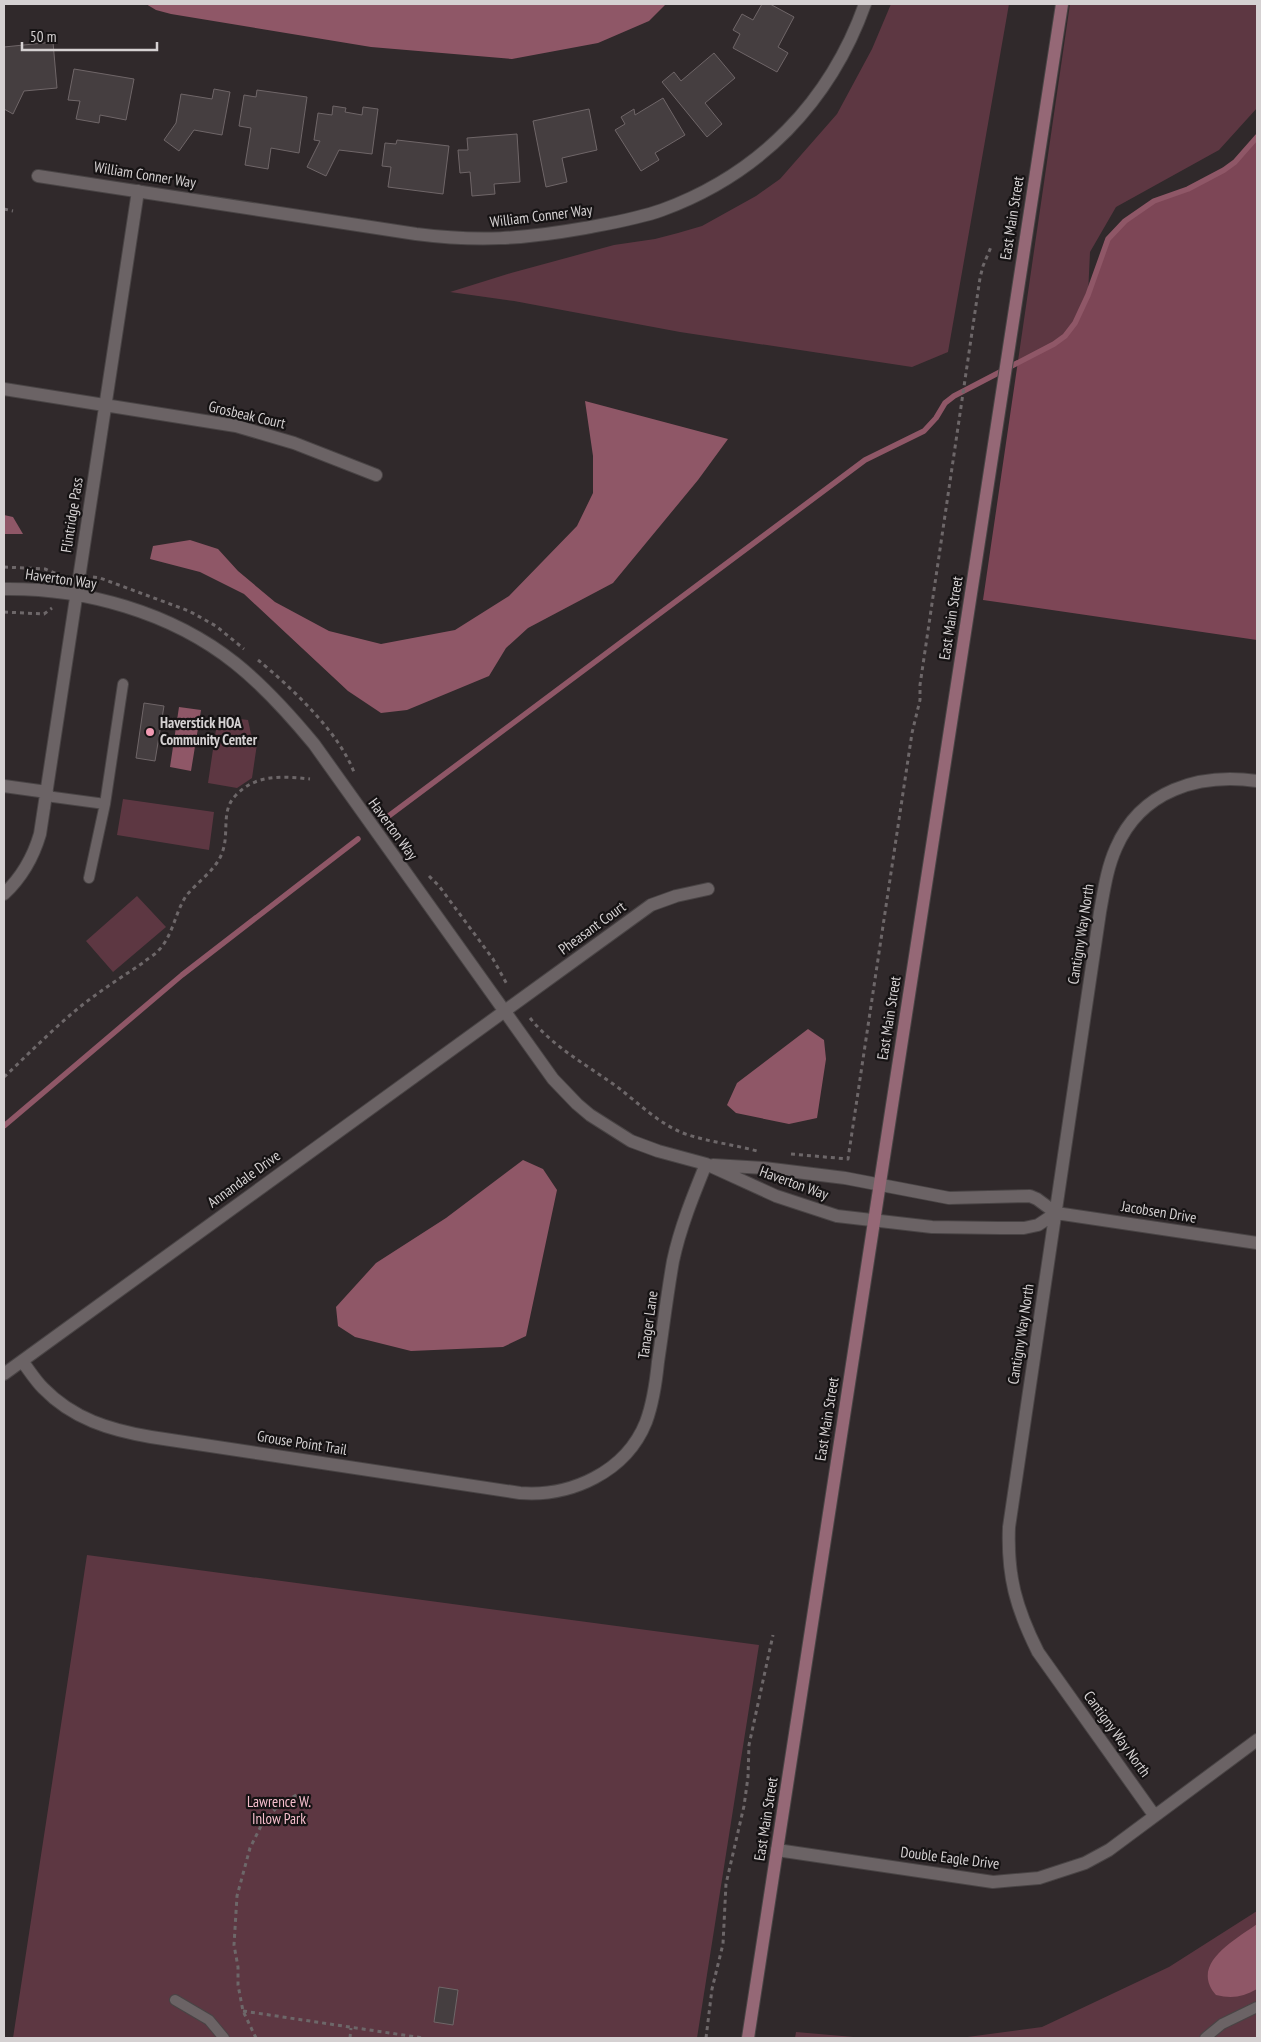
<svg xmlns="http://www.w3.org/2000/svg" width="1261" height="2042" font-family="'PT Sans Narrow',sans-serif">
<rect width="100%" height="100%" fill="#30292b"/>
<path fill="#5d3742" d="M891,4H1009L948,352L912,367L680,332L514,301L450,292L511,273L614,245L655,239L678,233L702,226L756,196L780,179L837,114L872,49Z
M1070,4H1257V108L1219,150L1116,207L1090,252L1088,295L1075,323L1065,336L1054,344L1018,361Z
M218,716L248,720L251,734L257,744L252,778L237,788L208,783Z
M123,799L214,812L209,850L117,835Z
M137,896L166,927L113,972L86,941Z
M87,1555L759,1645L697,2038H13Z
M1257,1911V2038H960L1042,2027L1169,1967Z
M796,2032L865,2038H795Z"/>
<path fill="#7d4656" d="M1257,136V640L983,600L1018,361L1061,339L1075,323L1088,295L1102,252L1117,229L1154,201L1209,178L1235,162Z"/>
<path fill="#8f5767" d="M146,4H666L649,21L598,43L512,59L371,47L171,14L156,10Z
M585,401L728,439L698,480L613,583L528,628L506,648L489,676L407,710L381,713L348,691L244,594L200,572L150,559L153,546L190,540L218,549L238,571L275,602L329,631L381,644L455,630L509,596L577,526L593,493V456Z
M4,515L13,517L23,534H4Z
M179,707L201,710L191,771L170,767Z
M808,1029L824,1040L826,1059L817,1118L789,1124L736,1113L727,1105L737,1083Z
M523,1160L543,1169L557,1190L526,1336L503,1347L411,1351L355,1337L338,1326L336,1307L376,1263L446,1218Z
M1257,1924V1989C1243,1997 1232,1999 1216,1995C1189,1964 1235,1940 1257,1924Z"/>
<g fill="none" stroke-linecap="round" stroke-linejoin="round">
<path stroke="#8f5767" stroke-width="5.5" d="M386,818L865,460L924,431L936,418L945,403L954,396L1054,344L1065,336L1075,323L1088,295L1108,239L1125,221L1154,201L1188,189L1224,170L1235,162L1257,137
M4,1126L182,975L358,839"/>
</g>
<path fill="#453e40" stroke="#6f6668" d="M762,4H770L794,17L778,47L788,53L777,72L733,48L740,34L733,30L742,14L753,20Z
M53,42L57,88L24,91L13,114L4,109V47Z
M714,53L735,78L705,103L722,124L707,137L662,82L674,72L681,81Z
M74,69L134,79L126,120L100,115L99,123L76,119L80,101L68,100Z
M214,89L230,92L222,135L194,130L179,151L164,140L176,123L181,94L212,99Z
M257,90L307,97L299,153L271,148L268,169L245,165L251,128L239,126L244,95L256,97Z
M663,98L685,135L655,153L659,160L641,171L615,130L625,124L621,117L634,109L635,115Z
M333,106L346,108L345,112L362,115L363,107L378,109L372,154L339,150L326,176L307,167L320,141L314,140L318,113L332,115Z
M589,109L597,150L562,158L567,182L546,187L533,121Z
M517,134L520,182L494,184L495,194L472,196L470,172L460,173L458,150H468L467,138Z
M397,140L449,146L443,194L388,187L391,167L382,166L385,143L396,144Z
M144,703L164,706L155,761L136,758Z
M439,1987L458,1990L453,2025L434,2022Z"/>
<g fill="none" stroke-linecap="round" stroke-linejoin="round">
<g stroke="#494445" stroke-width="12">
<path id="lane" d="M46,796L105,804L123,684
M89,878L105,804
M175,2000L209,2020L224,2038
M1205,2038L1222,2024L1257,2007"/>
</g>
<g stroke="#494445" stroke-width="14">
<path id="street" d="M38,176L416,234C479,242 523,239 585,228C611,223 637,219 662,210C760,174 830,102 865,4
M4,389L236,426L294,443L376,475
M4,589C84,588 171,612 235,663C264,686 290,715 314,744L553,1079L577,1104L590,1115L631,1141L658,1151L706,1164L776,1196L837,1216L932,1227L999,1228H1024L1038,1225L1056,1213
M4,786L47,792
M4,894C22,877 33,858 40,834L138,191
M713,1165L764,1168L845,1178L949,1198L1030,1196L1037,1199L1056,1213L1257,1243
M22,1361C29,1370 35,1380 43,1388C73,1419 110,1430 151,1437L520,1493C571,1497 626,1472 646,1422C653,1403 656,1382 658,1362C663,1329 667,1295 673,1261C680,1228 693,1196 706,1164
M4,1374L651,905L676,896L708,889
M1154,1815L1038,1652C1016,1608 1007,1576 1009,1527L1100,912C1104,890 1107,868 1116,848C1141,790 1199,773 1257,781
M777,1850L993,1882L1039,1878L1085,1863L1109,1850L1257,1740"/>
</g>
<g stroke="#494445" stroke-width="14">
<path id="secondary" d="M748,2038L1062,4"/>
</g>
<path stroke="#6d6769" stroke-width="3" stroke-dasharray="4 4" stroke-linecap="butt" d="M4,209L13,211
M4,567L45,569L60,575
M93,577L100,578L189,611L216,626L244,649
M4,612L44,614L52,608
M258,660C291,687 341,734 355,775
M429,876L439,886L493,959L508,986
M530,1018C555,1049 589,1066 620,1089C639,1104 660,1124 683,1133C707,1142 732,1144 757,1151
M4,1077C34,1049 63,1018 97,994C112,983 128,973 144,962C148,958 155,955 159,950C173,935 175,913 186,896C197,882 216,870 222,853C230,833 220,811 236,795C256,774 283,776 310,779
M791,1154L848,1159L912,733L920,700V685L980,278L983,266L991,247
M243,2011L423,2038
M256,2038L243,2011L238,1985V1967L234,1945L237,1896L250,1848L263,1822L279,1805L298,1794
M350,2038L351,2028
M706,2038L712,1989L723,1944L726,1884L744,1806L748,1777L749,1745L773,1635"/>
<use href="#lane" stroke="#6b6365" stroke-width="10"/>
<use href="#street" stroke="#6b6365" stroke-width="12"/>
<use href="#secondary" stroke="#956876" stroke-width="12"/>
</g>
<circle fill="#f19ab2" stroke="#161314" stroke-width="2" cx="150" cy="732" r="5"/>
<g text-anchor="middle" stroke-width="4.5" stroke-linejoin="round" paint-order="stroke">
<g font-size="15" fill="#d5d1d2" stroke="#161314">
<text transform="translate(145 175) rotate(9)" y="5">William Conner Way</text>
<text transform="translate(541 216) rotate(-7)" y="5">William Conner Way</text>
<text transform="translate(1012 218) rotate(-81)" y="5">East Main Street</text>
<text transform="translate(247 415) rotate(13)" y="5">Grosbeak Court</text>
<text transform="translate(72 515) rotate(-81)" y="5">Flintridge Pass</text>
<text transform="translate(61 579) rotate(8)" y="5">Haverton Way</text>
<text transform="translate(951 618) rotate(-81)" y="5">East Main Street</text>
<text transform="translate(393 829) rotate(54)" y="5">Haverton Way</text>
<text transform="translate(592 928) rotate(-36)" y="5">Pheasant Court</text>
<text transform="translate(1081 934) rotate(-81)" y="5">Cantigny Way North</text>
<text transform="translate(889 1018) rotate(-81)" y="5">East Main Street</text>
<text transform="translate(244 1179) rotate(-36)" y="5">Annandale Drive</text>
<text transform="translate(794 1183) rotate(20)" y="5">Haverton Way</text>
<text transform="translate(1159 1212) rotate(9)" y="5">Jacobsen Drive</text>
<text transform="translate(648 1325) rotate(-82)" y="5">Tanager Lane</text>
<text transform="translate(1021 1334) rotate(-81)" y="5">Cantigny Way North</text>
<text transform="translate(827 1419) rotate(-81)" y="5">East Main Street</text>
<text transform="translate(302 1443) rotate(9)" y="5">Grouse Point Trail</text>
<text transform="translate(1117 1734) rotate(54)" y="5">Cantigny Way North</text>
<text transform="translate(766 1819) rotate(-81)" y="5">East Main Street</text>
<text transform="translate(950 1858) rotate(7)" y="5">Double Eagle Drive</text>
</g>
<g font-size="15" font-weight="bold" fill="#d5d1d2" stroke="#161314" text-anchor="start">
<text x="160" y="728">Haverstick HOA<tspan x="160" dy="17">Community Center</tspan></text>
</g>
<g font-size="15" fill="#f5becc" stroke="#161314">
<text x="279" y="1807">Lawrence W.<tspan x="279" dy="17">Inlow Park</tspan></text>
</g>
</g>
<rect width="1261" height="2042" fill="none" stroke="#d5d1d2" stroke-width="10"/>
<path d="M22 42v8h135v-8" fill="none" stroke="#d5d1d2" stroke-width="2.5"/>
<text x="30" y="42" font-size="15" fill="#d5d1d2" stroke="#161314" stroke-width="4" paint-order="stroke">50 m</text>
</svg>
